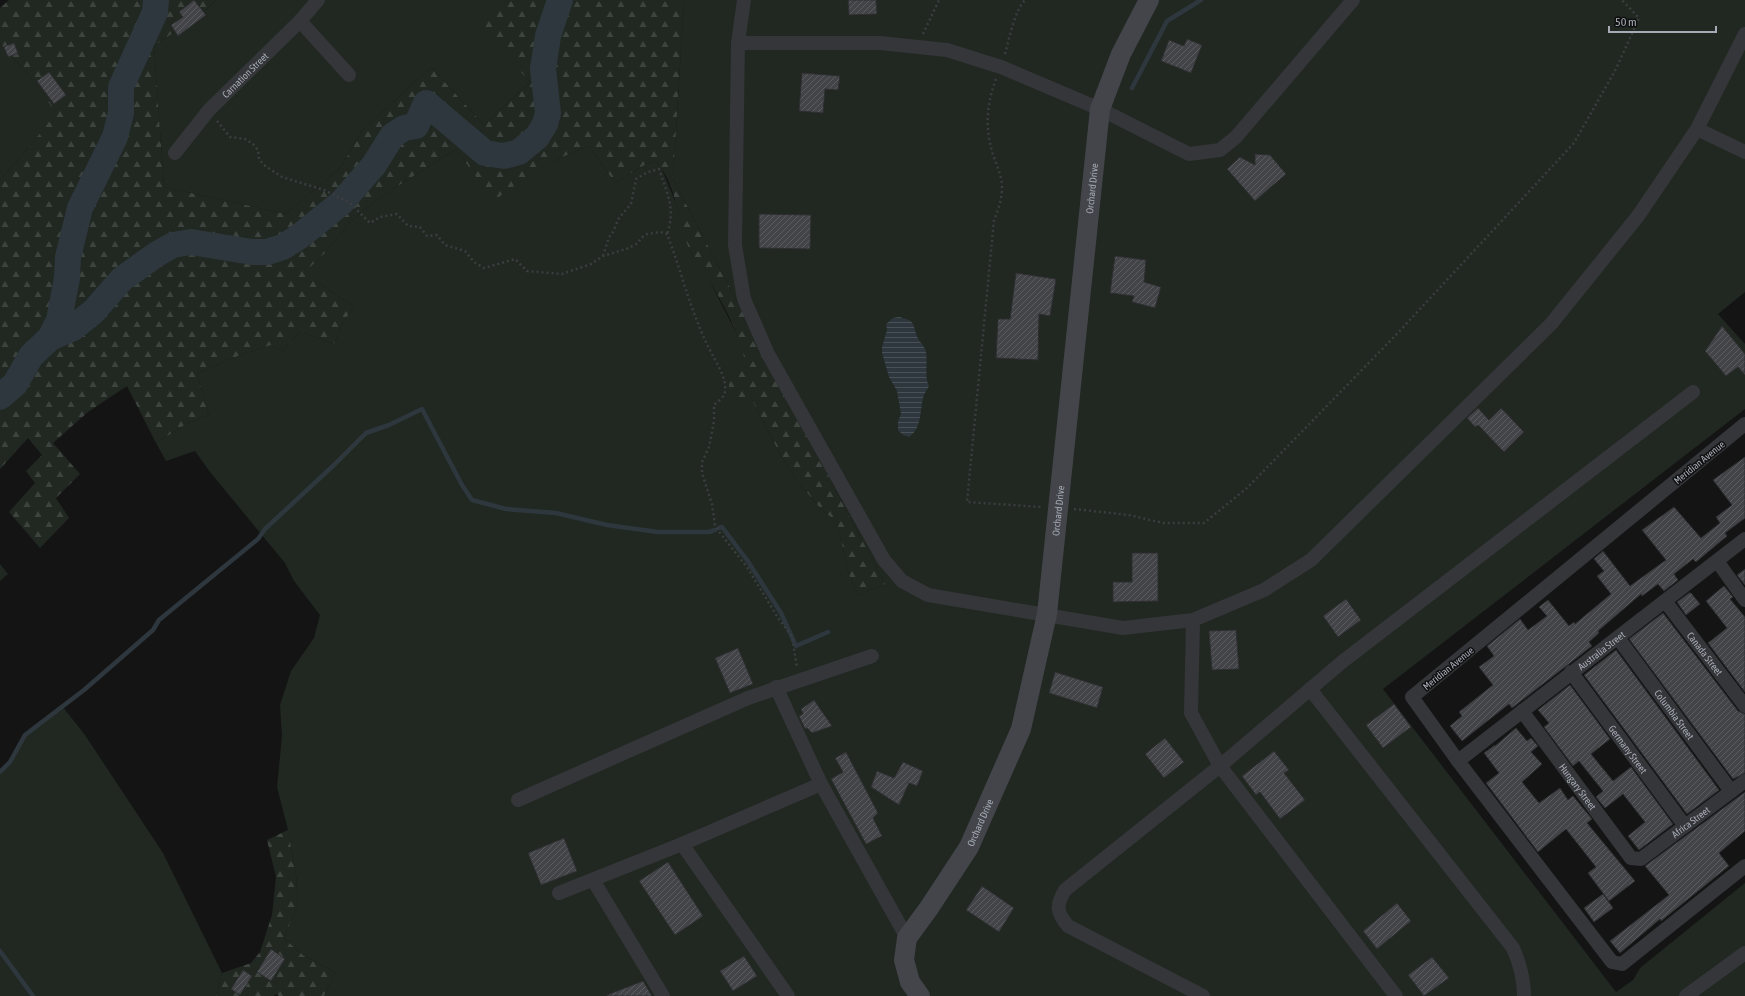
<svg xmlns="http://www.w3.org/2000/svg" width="1745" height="996" font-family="'Asap Condensed',sans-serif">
<defs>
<pattern id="forest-firs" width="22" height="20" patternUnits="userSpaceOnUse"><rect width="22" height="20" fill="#202821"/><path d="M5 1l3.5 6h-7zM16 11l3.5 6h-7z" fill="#3d443f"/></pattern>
<pattern id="water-rules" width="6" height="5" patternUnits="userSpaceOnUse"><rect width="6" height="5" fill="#2e373d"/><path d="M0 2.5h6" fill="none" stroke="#495157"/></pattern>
<pattern id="building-hatch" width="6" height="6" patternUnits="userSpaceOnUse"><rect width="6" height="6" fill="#434448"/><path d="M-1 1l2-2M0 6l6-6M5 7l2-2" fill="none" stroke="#5b5c60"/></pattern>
</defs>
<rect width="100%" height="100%" fill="#141415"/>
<path fill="#202821" d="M216,0H508L480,26L530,82L484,125L431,67L362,131L341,167L286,214L164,187L154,46L204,12Z
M684,0H1745V292L1718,314L1745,344V409L1383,689L1616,992L1633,980L1640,968L1745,883V996H324L335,972L304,956L284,938L298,904L296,875L288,830L277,787L282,736L280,705L291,671L314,638L320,615L294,581L285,563L210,472L195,451L166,461L156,443L188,423L209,415L197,374L229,359L271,345L283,351L300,331L334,344L344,321L354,307L323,286L306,270L328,250L347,225L367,207L382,196L456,149L493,200C525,178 552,159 589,146L615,183L646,164L655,161L661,167L676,203L690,251L707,276L741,342L746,361L745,369L751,398L781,456L797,481L821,509L837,522L849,575L858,595L885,584L673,179Z
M0,43L32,79L57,113L30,146L0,180Z
M0,564L8,574L0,581Z
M62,706L85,735L163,853L222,973L216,996H0V772L10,762L25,735Z"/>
<path fill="url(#forest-firs)" d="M9,0H216L204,12L154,46L164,187L286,214L341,167L362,131L431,67L484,125L530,82L479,26L508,0H684L673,179L885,584L858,595L849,575L837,522L821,509L797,481L781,456L751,398H729V376L745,369C747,345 720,298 707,277C702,268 695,260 690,251C679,226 676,180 655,161L646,164L615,183L589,146C552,159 525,178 493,201L456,149L382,196L367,207L347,225L328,250L307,270L323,286L354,307L344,321L334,344L300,331L283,351L271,345L229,359L197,374L209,415L188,423L156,443L127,386L88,412L53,443L80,474L56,498L69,518L40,548L9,512L35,483L26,471L42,455L28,438L0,469V180L30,146L56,113L32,79L0,43V8Z
M288,830L296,875L298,904L284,938L304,956L335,972L324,996H279L276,994L274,996H216L222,973L251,963L260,952L272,915L276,877L267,840Z"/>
<path fill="url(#water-rules)" d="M899,317C915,321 912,322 917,336C919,342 925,346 926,352C928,364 924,376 929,386C928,389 925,392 924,395C919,410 923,427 909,437L903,435L898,430V422L901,414L897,391L889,377L882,353V347L887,330L886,324L893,318Z"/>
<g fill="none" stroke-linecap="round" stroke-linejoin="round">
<path stroke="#2e373d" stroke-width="4.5" d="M1132,88L1167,21L1201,0
M719,528L722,527L747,560L781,613L796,646L828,632
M0,772L10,762L25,735L84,690L153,630L159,620L258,539L265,529L334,465L366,433L389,425L422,409L462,485L472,500L506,509L556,513L607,525L658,532H709L715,530
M0,951L33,996"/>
<path stroke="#2e373d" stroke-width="26" d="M50,338L59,320L67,278L68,257L80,208L115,137L121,113V87L155,12L156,0
M0,397L15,384L31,356L50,338L73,328L93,312L122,279L157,254L173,245L191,242L252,252H267L283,247L300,236L341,203L374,165L392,136L404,128L416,126L426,103L485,153L504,156L519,152L537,137L545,124L548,113L543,69L548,36L560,0"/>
</g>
<path fill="url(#building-hatch)" stroke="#2e2e31" d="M194,0L206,15L178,36L171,25L183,17L179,12Z
M848,0H876L877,14L849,15Z
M1187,39L1202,45L1191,73L1161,61L1169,40L1184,46Z
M14,43L18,53L8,57L4,47Z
M49,72L66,95L54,104L37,81Z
M802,73L840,76L838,90L825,89L823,113L799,111Z
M1255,154L1270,155L1286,174L1255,201L1227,169L1240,157L1255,165Z
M759,214L811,215L810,249L759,248Z
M1115,256L1146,260L1144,282L1161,287L1155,308L1132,302L1134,296L1110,293Z
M1016,273L1056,279L1050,316L1039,314L1038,360L996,358L998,319H1010Z
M1722,326L1745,354V375L1738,367L1726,376L1705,351Z
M1478,408L1489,420L1501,408L1524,432L1504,452L1478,425L1475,427L1467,418Z
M1745,457V518L1725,533L1727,536L1696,562L1693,559L1674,574L1678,580L1664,591L1658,584L1642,596L1641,594L1598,631L1599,633L1589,642L1592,646L1521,701L1512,708L1509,704L1462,741L1450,726L1462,716L1459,712L1493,685L1479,667L1494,656L1487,646L1520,619L1528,630L1547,616L1539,607L1548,600L1569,626L1574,622L1575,624L1611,594L1597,576L1604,571L1594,559L1603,551L1630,586L1666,560L1642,530L1674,507L1701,538L1720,523L1716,517L1732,505L1713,480Z
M1132,553H1158V601L1113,602V582H1132Z
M1745,569V585L1737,575Z
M1724,586L1733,597L1730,599L1745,617V692L1708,643L1727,628L1706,601Z
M1689,593H1691L1700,604L1686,615L1677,602Z
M1346,599L1361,620L1338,637L1323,616Z
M1663,613L1738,711L1745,714V773L1733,779L1629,639Z
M1236,630L1239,669L1212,670L1209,631Z
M738,648L753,684L730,693L715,658Z
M1616,650L1719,790L1687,814L1584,675Z
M1055,672L1103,687L1097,708L1049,693Z
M1570,685L1610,739L1591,754L1613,781L1631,767L1673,824L1639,850L1628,836L1645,822L1623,794L1605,808L1596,797L1603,791L1579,761L1573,766L1544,727L1549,723L1538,710Z
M814,700L832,726L812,733L807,728L805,729L799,716L803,714L801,709Z
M1394,704L1411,727L1383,748L1366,725Z
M1516,728L1527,741L1531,738L1538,746L1531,752L1542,764L1522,782L1539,803L1560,788L1568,800L1573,796L1592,819L1587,823L1635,881L1609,901L1588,873L1596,867L1566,829L1538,852L1486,783L1499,773L1484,753L1495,745V746Z
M1165,738L1184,762L1164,778L1145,754Z
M1274,751L1289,770L1284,773L1305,800L1280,819L1260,792L1256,795L1242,776Z
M846,752L878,813L873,818L882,836L866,844L831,779L843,772L835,758Z
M903,762L923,771L917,786L909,783L899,805L871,787L877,771L894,778Z
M1745,792V831L1719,853L1729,866L1661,921L1660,919L1620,953L1610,941L1669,895L1645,866Z
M564,838L577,871L541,885L528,853Z
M668,862L703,916L675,935L639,881Z
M982,886L1014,908L999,932L966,910Z
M1603,894L1613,908L1594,922L1584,908Z
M1397,903L1411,921L1377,949L1363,931Z
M271,949L285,959L271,981L257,972Z
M744,956L757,976L733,991L720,971Z
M1432,957L1449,978L1424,996L1408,975Z
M243,970L252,976L240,995L231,989Z
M643,981L652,996H607V995Z"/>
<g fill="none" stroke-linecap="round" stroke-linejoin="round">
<path stroke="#3b3d41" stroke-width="2.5" stroke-dasharray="2 3" stroke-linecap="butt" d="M923,34L939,0
M1005,54C1009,39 1015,10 1025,0
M996,79C986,106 985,128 993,155C997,166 1002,176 1002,188C1002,199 998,210 994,220L967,502L1041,507
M217,121L230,137L245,139L253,144L258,150L259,159L264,165L282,177L324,190L349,202L370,223L380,217L397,214L408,226L420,227L427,236L437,235L445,245L465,251L474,262L484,268L515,259L527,271L562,274L591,264L603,256L629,248L638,243L641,238L647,234L660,232L667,234C682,273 692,317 712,354C717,364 727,379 725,391C725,397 718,401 714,405V421L709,447L702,462V473L712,504L715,525L720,533L747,567L778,618L792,636L797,668
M603,256L609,237L612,234L619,218L631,204L636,179L648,172L659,169C667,193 676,209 667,234
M1074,509L1129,515L1163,523H1204L1247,488L1394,337L1574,143L1616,69L1639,18L1622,0"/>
<g stroke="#35363a" stroke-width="14">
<path d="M744,0L738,43L735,245L744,299L768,354L884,560L902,581L928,595L1123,628L1193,620L1264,590L1311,560L1551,324L1638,216L1697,129L1745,34"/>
<path d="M300,21L349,75"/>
<path d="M738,43H880L947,50L1001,67L1100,109L1189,154L1220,150L1236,137L1353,0"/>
<path d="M1697,129L1745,152"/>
<path id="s1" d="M175,153L209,110L300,21L318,0"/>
<path d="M1745,424L1412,697L1458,761L1612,962L1622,964L1745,866"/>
<path d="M1717,561L1745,600"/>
<path id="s2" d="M1665,601L1745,706"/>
<path d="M1193,620L1191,713L1220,766L1396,996"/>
<path id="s3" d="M1618,638L1731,791"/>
<path id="s4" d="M1571,672L1685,826"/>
<path d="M776,687L821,784L907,938"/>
<path d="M1310,689L1513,948C1520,964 1524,979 1524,996"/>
<path id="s5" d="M1522,711L1631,858L1641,859L1745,781"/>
<path id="s6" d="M1458,761L1745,539"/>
<path d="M518,800L748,698L872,656"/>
<path d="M682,844L788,996"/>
<path d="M593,880L663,996"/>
<path d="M559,893L682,844L821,784"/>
<path d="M1203,996L1068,926C1056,912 1056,905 1065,890L1220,766L1342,662L1693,392"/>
<path d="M1686,996L1745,953"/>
</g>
<path stroke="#43454a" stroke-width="20" id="s7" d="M920,996L910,982L904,960L907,938L929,908L969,847L1021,729L1047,614L1100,109L1121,54L1149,0"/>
</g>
<g text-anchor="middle" stroke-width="3" stroke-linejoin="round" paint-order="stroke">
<g font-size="10" fill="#a6abb5" stroke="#0f0f10">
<text dy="4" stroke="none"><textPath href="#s1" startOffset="105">Carnation Street</textPath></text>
<text dy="4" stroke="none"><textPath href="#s7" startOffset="847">Orchard Drive</textPath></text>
<text transform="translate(1699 462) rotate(-39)" y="4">Meridian Avenue</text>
<text dy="4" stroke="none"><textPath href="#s7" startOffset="523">Orchard Drive</textPath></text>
<text dy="4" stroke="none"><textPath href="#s6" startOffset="181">Australia Street</textPath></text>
<text dy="4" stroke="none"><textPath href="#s2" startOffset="66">Canada Street</textPath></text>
<text transform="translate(1448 668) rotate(-39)" y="4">Meridian Avenue</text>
<text dy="4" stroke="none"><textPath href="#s3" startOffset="95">Columbia Street</textPath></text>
<text dy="4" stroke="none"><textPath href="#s4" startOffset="96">Germany Street</textPath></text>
<text dy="4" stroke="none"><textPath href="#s5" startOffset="94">Hungary Street</textPath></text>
<text dy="4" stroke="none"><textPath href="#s7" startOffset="199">Orchard Drive</textPath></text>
<text dy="4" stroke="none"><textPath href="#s5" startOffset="255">Africa Street</textPath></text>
</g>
</g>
<path d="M1609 26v6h107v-6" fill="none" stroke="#a6abb5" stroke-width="2"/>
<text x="1615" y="26" font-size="12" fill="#a6abb5" stroke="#0f0f10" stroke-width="3" paint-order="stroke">50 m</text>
</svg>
